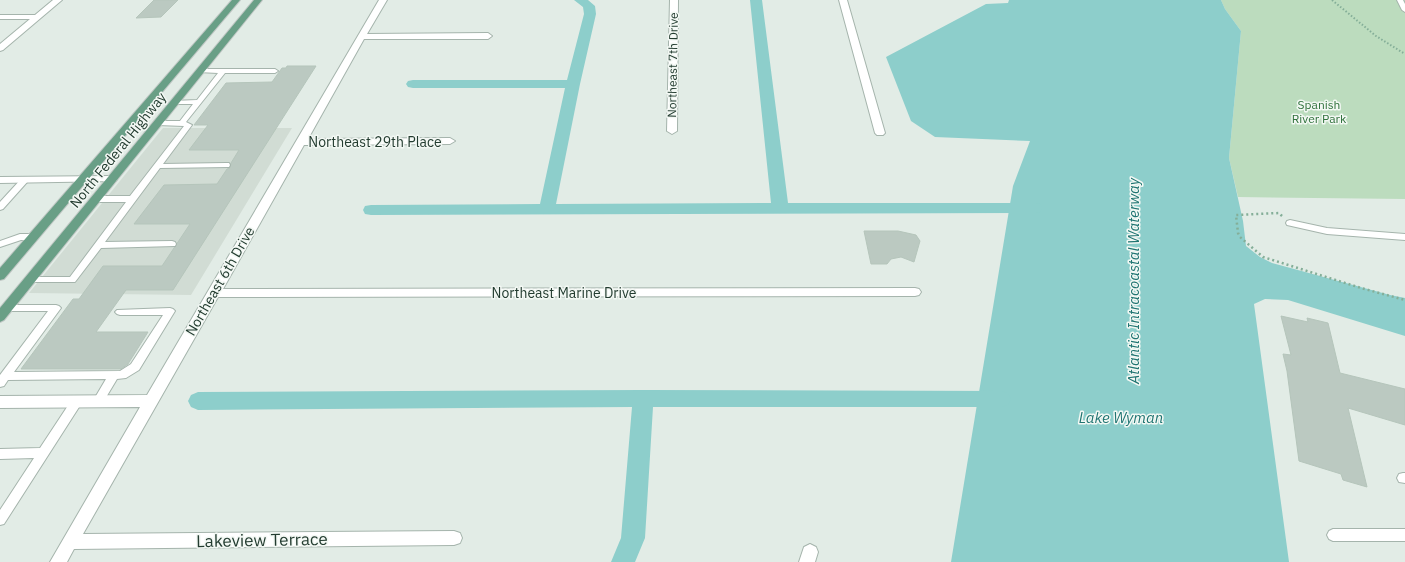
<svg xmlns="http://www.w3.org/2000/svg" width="1405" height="562" font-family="'IBM Plex Sans',sans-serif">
<rect width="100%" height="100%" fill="#e2ece6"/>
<path fill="#d1dcd4" d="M163,128H292L191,295L29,293Z"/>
<path fill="#bcdcbe" d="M1221,0H1405V199L1238,197L1229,158L1241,31L1225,9Z"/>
<path fill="#8dcecb" d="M1009,0H1221L1225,9L1241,31L1229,158L1243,221L1246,246L1260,257L1272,263L1390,295L1405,298V336L1288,300L1265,299L1254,304L1289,562H951L1013,186L1030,141L935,137L911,121L886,57L986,4L1008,3Z"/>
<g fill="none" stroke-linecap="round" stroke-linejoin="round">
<path fill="#8dcecb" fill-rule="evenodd" d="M574,0H588L595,6L596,14L580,84L556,204L771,203L750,0H762L788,203H1034L1040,204L1042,208L1040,212L1034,213L371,215L365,214L363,210L365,206L371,205L540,204L565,88H413L408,87L406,84L408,81L413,80H567L584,14L583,7Z
M643,390L1001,391L1008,393L1011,399L1008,405L1001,407H653L645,538L635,562H611L621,538L632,407L198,410L191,407L188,401L191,395L198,392Z"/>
</g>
<path fill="#bbc9c1" stroke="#b5c5bb" d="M154,0H178L161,17L136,18Z
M287,66H316L173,290H126L96,332H148L128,364L121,369H21L73,299H79L103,266H162L190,224H134L164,185L217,184L227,169L230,168L231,163L239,150H189L208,125H194L226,83L272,82L282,68H286Z
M864,231H898L916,235L920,241L914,262L901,257L891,259L887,264H871Z
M1281,316L1308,322L1307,318L1328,323L1340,373L1405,389V425L1348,408L1367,487L1343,480L1341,474L1299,461L1287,371L1283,354L1291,355Z"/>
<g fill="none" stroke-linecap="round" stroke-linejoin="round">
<g stroke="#a5b4ac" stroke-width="2">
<path id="service" d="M1397,0H1403L1405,4V12L1402,10Z
M200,69H275L278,71L275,73H225L186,122L192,125L163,164L226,163H229L230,165L229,167L160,168L105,242L172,241L175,242L176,244L175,246L101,248L75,282H27L26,280L30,277H70L126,202H96L92,199L96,196H130L184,126L158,125L154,123L155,121H180L193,104H175L173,103V101L197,100L218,73L198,72V70Z
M22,178H28L29,180L3,209L0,210V202Z
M1290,220L1327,228L1405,234V240L1327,234L1287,225L1286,223L1287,221Z
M20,234H33L37,237L33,240H21L0,247V241Z
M8,305H56L59,306L61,308L14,372L120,371L131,364L163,315H120L117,314L115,312L117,310L170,308L173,309L175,311L139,370L126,378L117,379L102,404L98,405L94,404L93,401L106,379L8,380L4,386L0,387V375L48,311H8L5,310L3,308L5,306Z
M77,397L81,398L82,401L81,404L4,524L0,525V510L34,458L0,459V449L40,448L73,398Z
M1403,473H1405V483L1399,482L1397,478L1399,474Z
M1333,529H1405V541H1333L1329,539L1327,535L1329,531Z"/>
</g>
<g stroke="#a5b4ac" stroke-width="2">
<path id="minor" d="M53,0H62L3,50L0,51V44L30,19H0V15H35Z
M379,0H387L367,34L488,33L492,36L488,39H364L308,139L450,138L455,141L450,144L304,145L223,289L915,288L919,289L921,292L919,295L915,296L218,297L83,534L454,531L460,533L462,538L460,543L454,545L74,549L67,562H50L140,407L0,408V396L147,395Z
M670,0H678L677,131L672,134L667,131Z
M839,0H847L885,133L883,135H877L875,133Z
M112,176L117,179L116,181L0,183V177Z
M810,544L816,547L818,552L815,562H799L804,547Z"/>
</g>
<g stroke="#c1c8c5" stroke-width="2">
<path id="primary" d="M232,0H240L4,279L0,280V268Z
M254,0H262L4,320L0,322V308Z"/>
</g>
<path stroke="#84ae98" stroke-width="2" stroke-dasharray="1.5 2" stroke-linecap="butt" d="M1332,0L1376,36L1405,54"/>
<path stroke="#84ae98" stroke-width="2.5" stroke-dasharray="2 3" stroke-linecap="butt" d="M1282,216L1279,213L1236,215L1238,233L1240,237L1263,257L1361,288L1405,300"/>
<use href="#service" fill="#fff" fill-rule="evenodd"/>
<use href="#minor" fill="#fff" fill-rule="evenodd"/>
<use href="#primary" fill="#699f86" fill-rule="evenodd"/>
</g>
<g text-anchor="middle" stroke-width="3" stroke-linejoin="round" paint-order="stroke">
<g font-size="12" fill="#233c30" stroke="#f3f8f4">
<text transform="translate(673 65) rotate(-89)" y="4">Northeast 7th Drive</text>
</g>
<g font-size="12" fill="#2f713b" stroke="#f3f8f4">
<text x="1319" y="109">Spanish<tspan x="1319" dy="14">River Park</tspan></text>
</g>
<g font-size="14" fill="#233c30" stroke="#f3f8f4">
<text x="375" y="147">Northeast 29th Place</text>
<text transform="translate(118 150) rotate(-51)" y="5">North Federal Highway</text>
<text transform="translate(220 281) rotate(-60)" y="5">Northeast 6th Drive</text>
<text x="564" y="298">Northeast Marine Drive</text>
</g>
<g font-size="15" font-style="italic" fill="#207572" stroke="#f3f8f4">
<text transform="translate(1134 281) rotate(-90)" y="5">Atlantic Intracoastal Waterway</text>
<text x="1121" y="423">Lake Wyman</text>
</g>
<g font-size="17" fill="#233c30" stroke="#f3f8f4">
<text transform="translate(262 540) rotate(-1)" y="6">Lakeview Terrace</text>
</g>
</g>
</svg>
